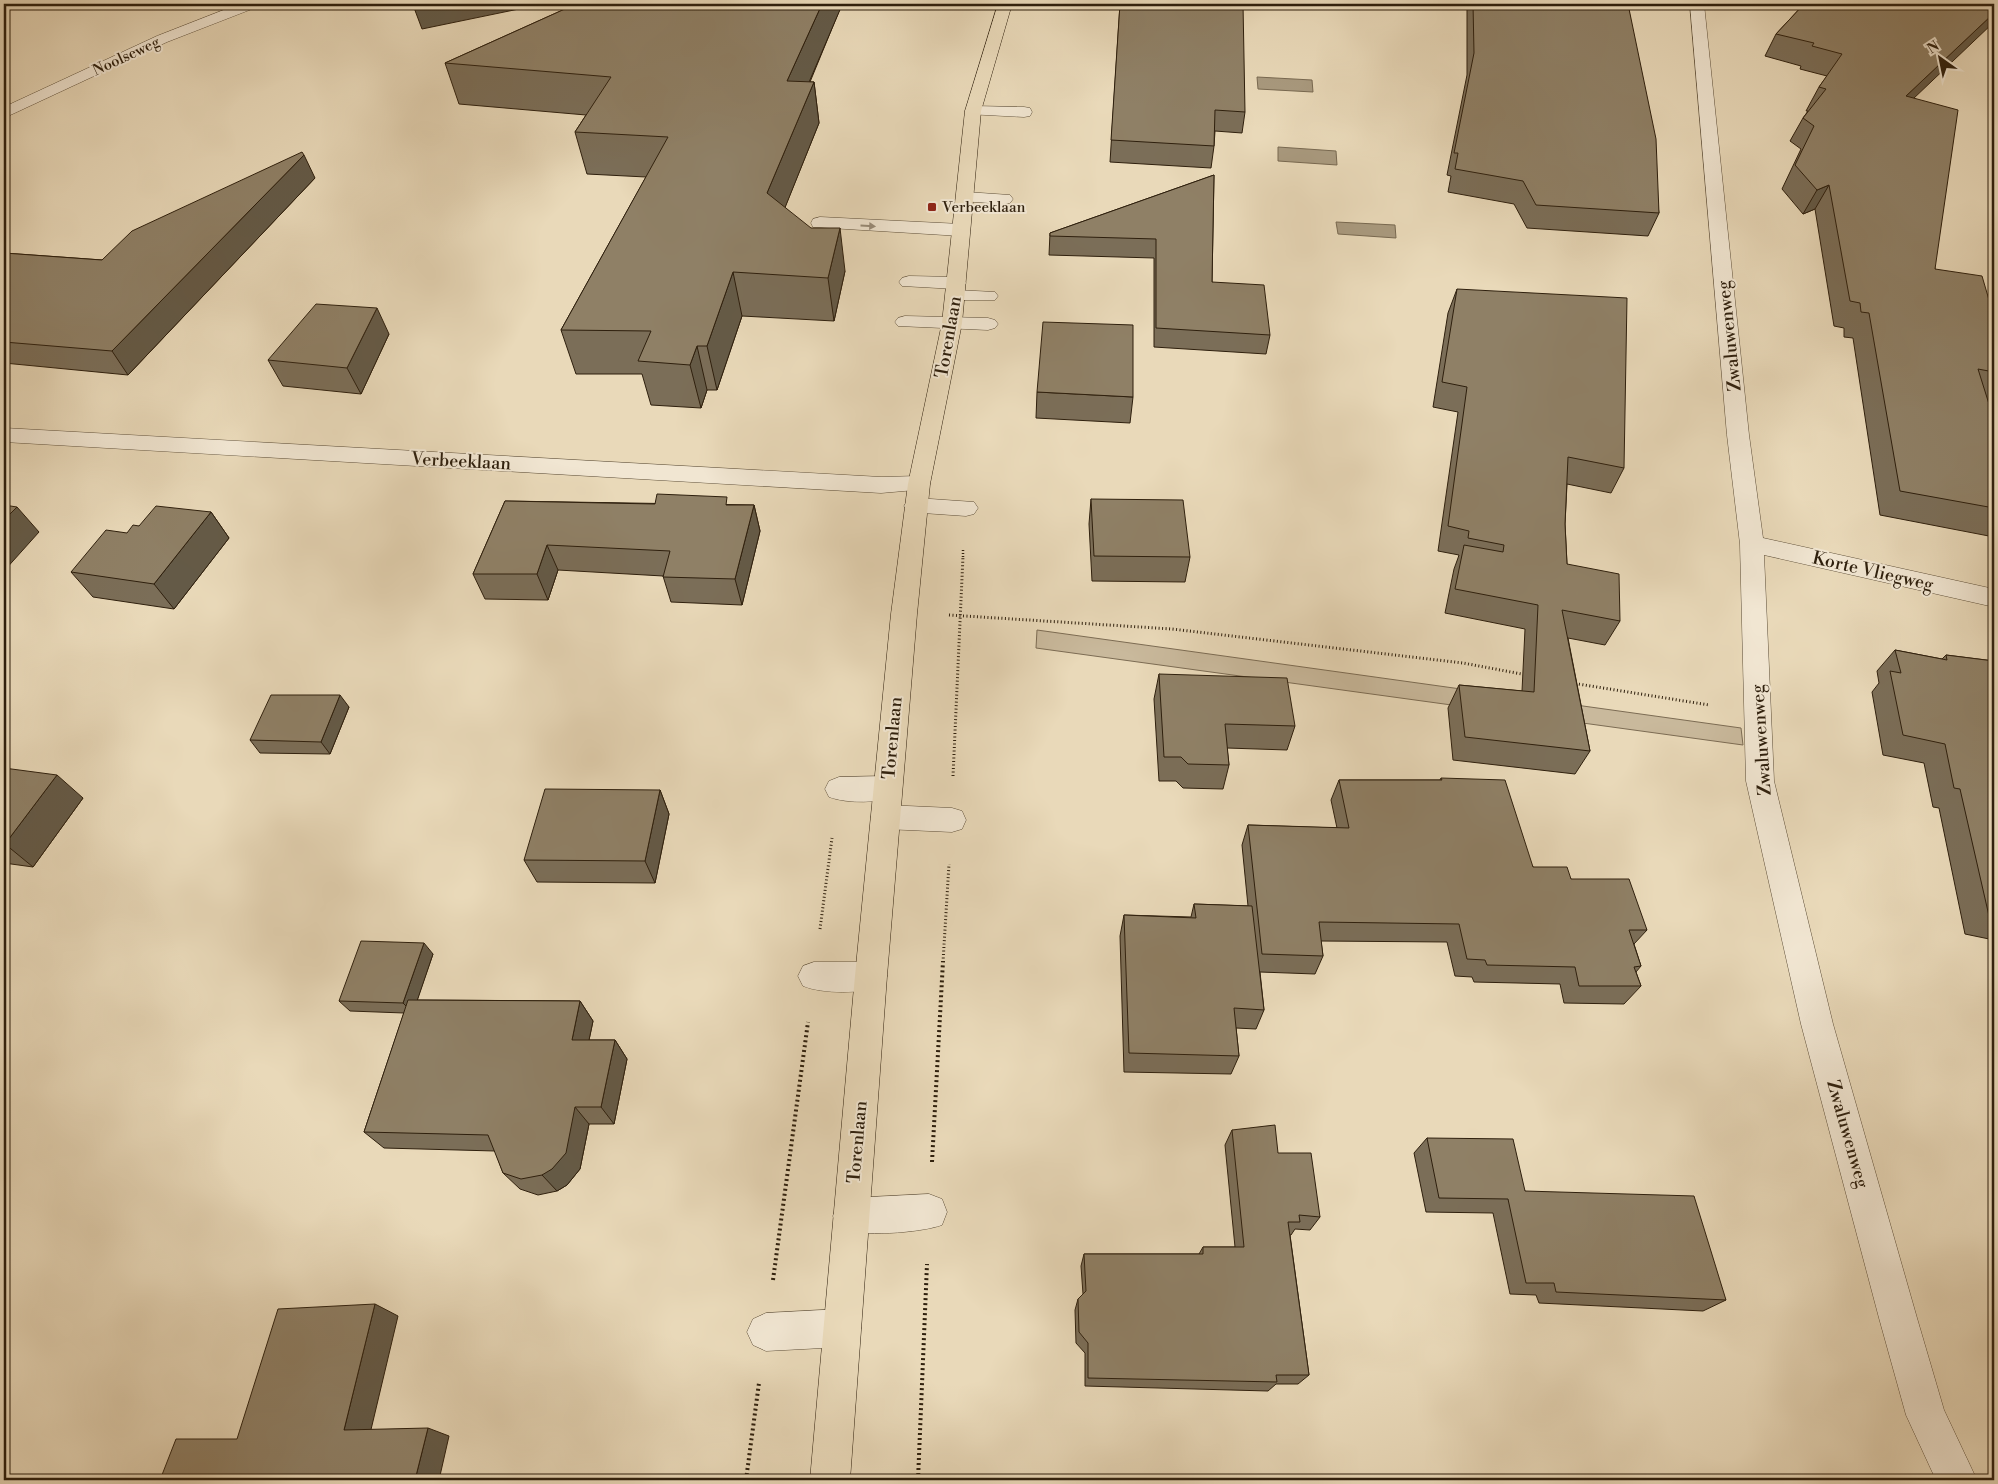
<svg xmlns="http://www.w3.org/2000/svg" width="1998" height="1484" font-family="'Libre Bodoni',serif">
<rect width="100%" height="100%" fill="#e9d9b9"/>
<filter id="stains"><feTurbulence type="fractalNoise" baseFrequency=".004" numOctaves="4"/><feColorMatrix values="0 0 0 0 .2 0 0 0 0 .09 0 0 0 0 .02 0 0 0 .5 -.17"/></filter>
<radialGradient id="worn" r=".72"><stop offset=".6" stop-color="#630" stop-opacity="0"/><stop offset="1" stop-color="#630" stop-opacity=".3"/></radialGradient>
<path fill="#c9b99c" stroke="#7c6c54" d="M1037,630L1741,728L1743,745L1036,648Z"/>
<path fill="#a99a7f" stroke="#786951" d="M1257,77L1312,80L1313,92L1258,89Z
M1278,147L1336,151L1337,165L1278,161Z
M1336,222L1395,225L1396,238L1338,234Z
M4,1475L155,1476L154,1480H4Z"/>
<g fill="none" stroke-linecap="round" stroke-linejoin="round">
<path stroke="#6c5c46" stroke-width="2" d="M4,1480H81"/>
<g stroke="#5d4e38" stroke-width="1">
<path id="minor" d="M239,4H259L257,7L167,42L4,118V107L157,36Z
M1690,4H1704L1749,435L1763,538L1994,589V607L1764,555L1774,781L1833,1024L1917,1318L1944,1410L1977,1480H1936L1906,1415L1879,1318L1801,1024L1746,781L1740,544L1727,435Z
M973,106L1024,107L1030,108L1032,112L1030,116L1024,117L967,114L965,111L967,108Z
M966,192L1010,195L1013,199L1010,203L1004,204L960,201L957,197L960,193Z
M820,217L961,224L968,226L970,230L968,234L961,236L813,227L811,223L813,219Z
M909,276L956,277L963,279L966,283L963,287L956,289L902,286L899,282L902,278Z
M956,290L995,292L998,296L995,300H949L946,296L949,292Z
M905,316L988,318L995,320L998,324L995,328L988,330L898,326L895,322L898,318Z
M4,428L881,477L919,476L927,479L930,484L927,489L881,493L4,442Z
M916,498L974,502L978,508L974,514L966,516L908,512L904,506L908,500Z
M888,776L898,780L902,788L898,796C879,803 848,804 829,797L825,789L829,781L839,777Z
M885,805L952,808L962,811L966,820L962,829L952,832L885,829L875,826L871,817L875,808Z
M814,962H871L882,966L887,976L882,986C863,994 822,994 803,986L798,976L803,966Z
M929,1194L942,1199L947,1212L942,1225C920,1233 859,1237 838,1229L833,1216L838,1203L851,1198Z
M842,1309L855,1315L861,1328L855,1341L842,1347L766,1351L753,1345L747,1332L753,1319L766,1313Z"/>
</g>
<g stroke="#2e1f0d" stroke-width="1">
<path id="major" d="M998,4H1012L981,111L962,323L930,484L917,614L887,976L850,1480H810L855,976L891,614L908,484L942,323L965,111Z"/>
</g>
<path stroke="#2e1f0d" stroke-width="2.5" stroke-dasharray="1 2" stroke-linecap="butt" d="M963,557V549"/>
<path stroke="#2e1f0d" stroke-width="3" stroke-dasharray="1 2.5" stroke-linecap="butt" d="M949,615L1172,629L1463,663L1527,675
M1572,683L1709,705
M953,776L963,556
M820,929L832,838
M943,962L949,864"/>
<path stroke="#2e1f0d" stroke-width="4" stroke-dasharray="2 3" stroke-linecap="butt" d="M932,1162L943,961
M773,1280L808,1022
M746,1480L759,1383
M918,1480L927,1264"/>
<use href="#minor" fill="#f1e6d2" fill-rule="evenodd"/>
<use href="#major" fill="#e9d9b9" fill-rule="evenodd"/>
</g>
<path fill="#7b6e58" stroke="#2e1f0d" d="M576,4H842L810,82H814L819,123L785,207L845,271L834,321L742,316L717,390H707L701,408L651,405L642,374H576L561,330L646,177L587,174L575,132L586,115L459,104L445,63Z
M1120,4L1245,112L1242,133L1215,131L1214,146L1211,168L1110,162Z
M1467,4H1628L1659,213L1648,236L1527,228L1514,204L1448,192L1451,176L1447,175L1467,75Z
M1804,4L1915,98L1935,269L1994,372V398L1992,400L1988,399L1994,508V537L1880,515L1853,338L1844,337V328L1834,326L1815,209L1803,214L1782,189L1801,149L1790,141L1803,118L1808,111H1806L1819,87L1827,76L1800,69L1801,66L1765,56L1776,34Z
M1214,175L1212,282L1270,335L1266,354L1154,347V258L1049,255L1050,233Z
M315,178L128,375L4,363V253L102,260Z
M1457,289L1624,468L1611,493L1567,484L1565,524L1567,564L1620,621L1605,645L1568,638L1590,751L1575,774L1453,760L1448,708L1459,685L1522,691L1525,629L1445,613L1454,569L1458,558L1459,555L1438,551L1458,412L1433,407L1448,313Z
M389,334L361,394L283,386L268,360Z
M1037,392L1133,397L1130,423L1036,418Z
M1091,499L1190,557L1185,582L1092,581L1089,524Z
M505,501L754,505L760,531L742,605L671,602L663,576L558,570L548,600L485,599L473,574Z
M211,512L229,538L174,609L93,597L71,572L139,526Z
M1895,650L1942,659L1946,655L1994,661V940L1965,934L1939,808L1933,807L1924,763L1883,755L1872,692L1879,683L1877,671Z
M1159,674L1295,726L1287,750L1227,748L1229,765L1223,789L1183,788L1176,781H1159L1154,699Z
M349,707L330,754L260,753L250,740Z
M4,768L83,798L33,867L4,863Z
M1441,778L1533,867L1571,879L1647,930L1634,944L1641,966L1636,972L1641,986L1624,1004L1564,1003L1560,984L1474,982L1472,977L1455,976L1447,942L1321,941L1323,956L1315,974L1260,972L1264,1010L1256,1029L1236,1028L1239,1056L1231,1074L1124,1072L1120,936L1124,915L1191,917L1194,904L1248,906L1242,845L1248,825L1337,828L1331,800L1339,780H1440Z
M660,790L669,814L655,883L537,882L524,860Z
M433,954L417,1000L580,1001L593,1021L589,1040H615L627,1059L614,1124H589L580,1169L567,1185L557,1191L538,1195L520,1189L503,1173L495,1151L384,1148L364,1132L404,1013L350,1011L339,1001Z
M1232,1130L1278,1153L1320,1217L1310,1230L1295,1229L1291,1235H1290L1309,1375L1298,1384H1276L1268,1391L1085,1386V1353L1076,1343L1075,1310L1078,1299L1083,1294L1081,1266L1084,1254H1199L1203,1247H1235L1225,1145Z
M1427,1138L1525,1191L1726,1300L1703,1311L1539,1303L1536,1295L1510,1294L1493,1213L1426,1212L1414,1153Z"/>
<path fill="#645a47" stroke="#2e1f0d" d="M422,4H543L422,29L413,5Z
M822,4H842V5L792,122L787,81Z
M1994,13V22L1892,119L1906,96Z
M814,82L819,123L774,235L767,193Z
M304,155L315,178L128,375L112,351Z
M1829,185L1815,209L1803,214L1817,190Z
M840,228L845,271L834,321L828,278Z
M733,272L742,316L717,390L707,346Z
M377,308L389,334L361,394L347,368Z
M697,346L707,390L701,408L690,365Z
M754,505L760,531L742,605L735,579Z
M17,507L39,532L4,571V520Z
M211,512L229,538L174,609L154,584Z
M547,545L558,570L548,600L537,574Z
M340,695L349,707L330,754L321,742Z
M57,775L83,798L33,867L5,844Z
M660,790L669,814L655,883L645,861Z
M424,943L433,954L413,1013L403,1003Z
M580,1001L593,1021L585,1059L572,1040Z
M615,1040L627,1059L614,1124L601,1107Z
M575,1107L589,1124L580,1169L567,1185L557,1191L542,1175Z
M375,1304L398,1316L369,1438L344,1430Z
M428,1428L449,1436L439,1480H415Z"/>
<path fill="#8f8066" stroke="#2e1f0d" d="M576,4H822L787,81L814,82L767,193L811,228H840L828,278L733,272L707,346H697L690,365L638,361L651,331L561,330L668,137L575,132L611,77L445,63Z
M1120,4H1243L1245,112L1215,110L1214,146L1111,140Z
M1473,4H1628L1656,139L1659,213L1536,205L1523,181L1455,169L1458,153H1454L1474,53Z
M1804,4H1994V13L1906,96L1958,110L1935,269L1982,276L1994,317V372L1978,369L1994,420V508L1900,491L1869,313L1861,312L1860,303L1850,301L1829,185L1817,190L1795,165L1814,126L1803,118L1826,89L1819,87L1842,54L1812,46L1814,43L1776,34Z
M302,152L304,155L112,351L4,342V253L102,260L132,231Z
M1214,175L1212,282L1264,285L1270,335L1156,328V239L1050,236V233Z
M1457,289L1627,298L1624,468L1568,457L1565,524L1567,564L1619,574L1620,621L1562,610L1590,751L1465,737L1459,685L1534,692L1538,605L1455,589L1464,545L1503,552L1504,545L1468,538L1469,531L1448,526L1467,387L1442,382Z
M316,304L377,308L347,368L268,360Z
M1043,322L1133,325V397L1037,392Z
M657,494L727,497L726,505H754L735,579L663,577L670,551L547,545L537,574H473L505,501L655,504Z
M1091,499L1183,500L1190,557L1094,556Z
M4,505L17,507L4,520Z
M156,506L211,512L154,584L71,572L106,530L127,533L133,525L139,526Z
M1895,650L1947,660L1946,655L1994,661V917L1989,916L1960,789L1954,788L1945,744L1903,735L1890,671L1901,673Z
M1159,674L1287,678L1295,726L1225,724L1229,765L1188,764L1181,757H1164Z
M271,695H340L321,742L250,740Z
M4,768L57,775L5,844H4Z
M1441,778L1505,780L1533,867H1567L1571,879H1629L1647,930H1629L1641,966L1634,967L1641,986H1579L1575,967L1487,965L1485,960L1467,959L1459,924L1319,922L1323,956L1262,954L1248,825L1349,828L1339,780H1442Z
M545,789L660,790L645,861L524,860Z
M1194,904L1252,906L1264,1010L1234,1008L1239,1056L1129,1053L1124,915L1196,918Z
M361,941L424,943L403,1003L339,1001Z
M408,1000L580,1001L572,1040H615L601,1107H575L566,1153L552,1169L542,1175L521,1179L503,1173L488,1135L364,1132Z
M1275,1125L1278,1153H1311L1320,1217L1299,1215L1300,1222H1288L1309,1375H1276L1277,1382L1088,1378V1343L1079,1332L1078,1299L1086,1291L1084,1254H1203V1247H1244L1232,1130Z
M1427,1138L1513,1139L1525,1191L1694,1196L1726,1300L1556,1292L1554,1283H1526L1508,1199L1439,1198Z
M375,1304L344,1430L428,1428L415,1480H160L176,1439H237L278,1309Z"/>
<defs><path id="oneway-solid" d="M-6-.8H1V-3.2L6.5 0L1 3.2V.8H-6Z" transform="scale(1.25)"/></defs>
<use fill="#998c79" href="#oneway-solid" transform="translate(868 226) rotate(3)"/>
<rect fill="#8f2418" stroke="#f1e6d2" stroke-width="2" x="927" y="202" width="10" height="10" rx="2.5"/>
<g text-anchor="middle" stroke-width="4" stroke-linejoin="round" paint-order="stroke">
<g font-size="15" fill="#2e1f0d" stroke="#f1e6d2">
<text transform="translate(126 56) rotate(-25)" y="5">Noolseweg</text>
</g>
<g font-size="15" fill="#2e1f0d" stroke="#f1e6d2" text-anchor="start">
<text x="942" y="212">Verbeeklaan</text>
</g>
<g font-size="18" fill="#2e1f0d" stroke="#f1e6d2">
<text transform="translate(1729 336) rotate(-96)" y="6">Zwaluwenweg</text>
<text transform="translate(948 337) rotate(-80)" y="6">Torenlaan</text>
<text transform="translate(461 461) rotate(3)" y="6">Verbeeklaan</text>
<text transform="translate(1873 571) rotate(13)" y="6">Korte Vliegweg</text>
<text transform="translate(892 738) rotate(-85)" y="6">Torenlaan</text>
<text transform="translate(1761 740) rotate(-94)" y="6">Zwaluwenweg</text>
<text transform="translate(1848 1134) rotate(74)" y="6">Zwaluwenweg</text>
<text transform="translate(857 1142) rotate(-85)" y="6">Torenlaan</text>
</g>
</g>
<rect width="1998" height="1484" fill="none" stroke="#e9d9b9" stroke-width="20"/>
<rect x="5" y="5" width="1988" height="1474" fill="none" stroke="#2e1f0d" stroke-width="2.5"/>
<rect x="10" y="10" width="1978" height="1464" fill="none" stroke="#2e1f0d"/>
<g transform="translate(1940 58) rotate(327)" stroke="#f1e6d2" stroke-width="4" paint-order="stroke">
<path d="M0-4L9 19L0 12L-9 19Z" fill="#2e1f0d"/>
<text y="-8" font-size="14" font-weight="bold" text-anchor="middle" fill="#2e1f0d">N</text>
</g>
<rect width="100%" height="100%" filter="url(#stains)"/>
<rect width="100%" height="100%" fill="url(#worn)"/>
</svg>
